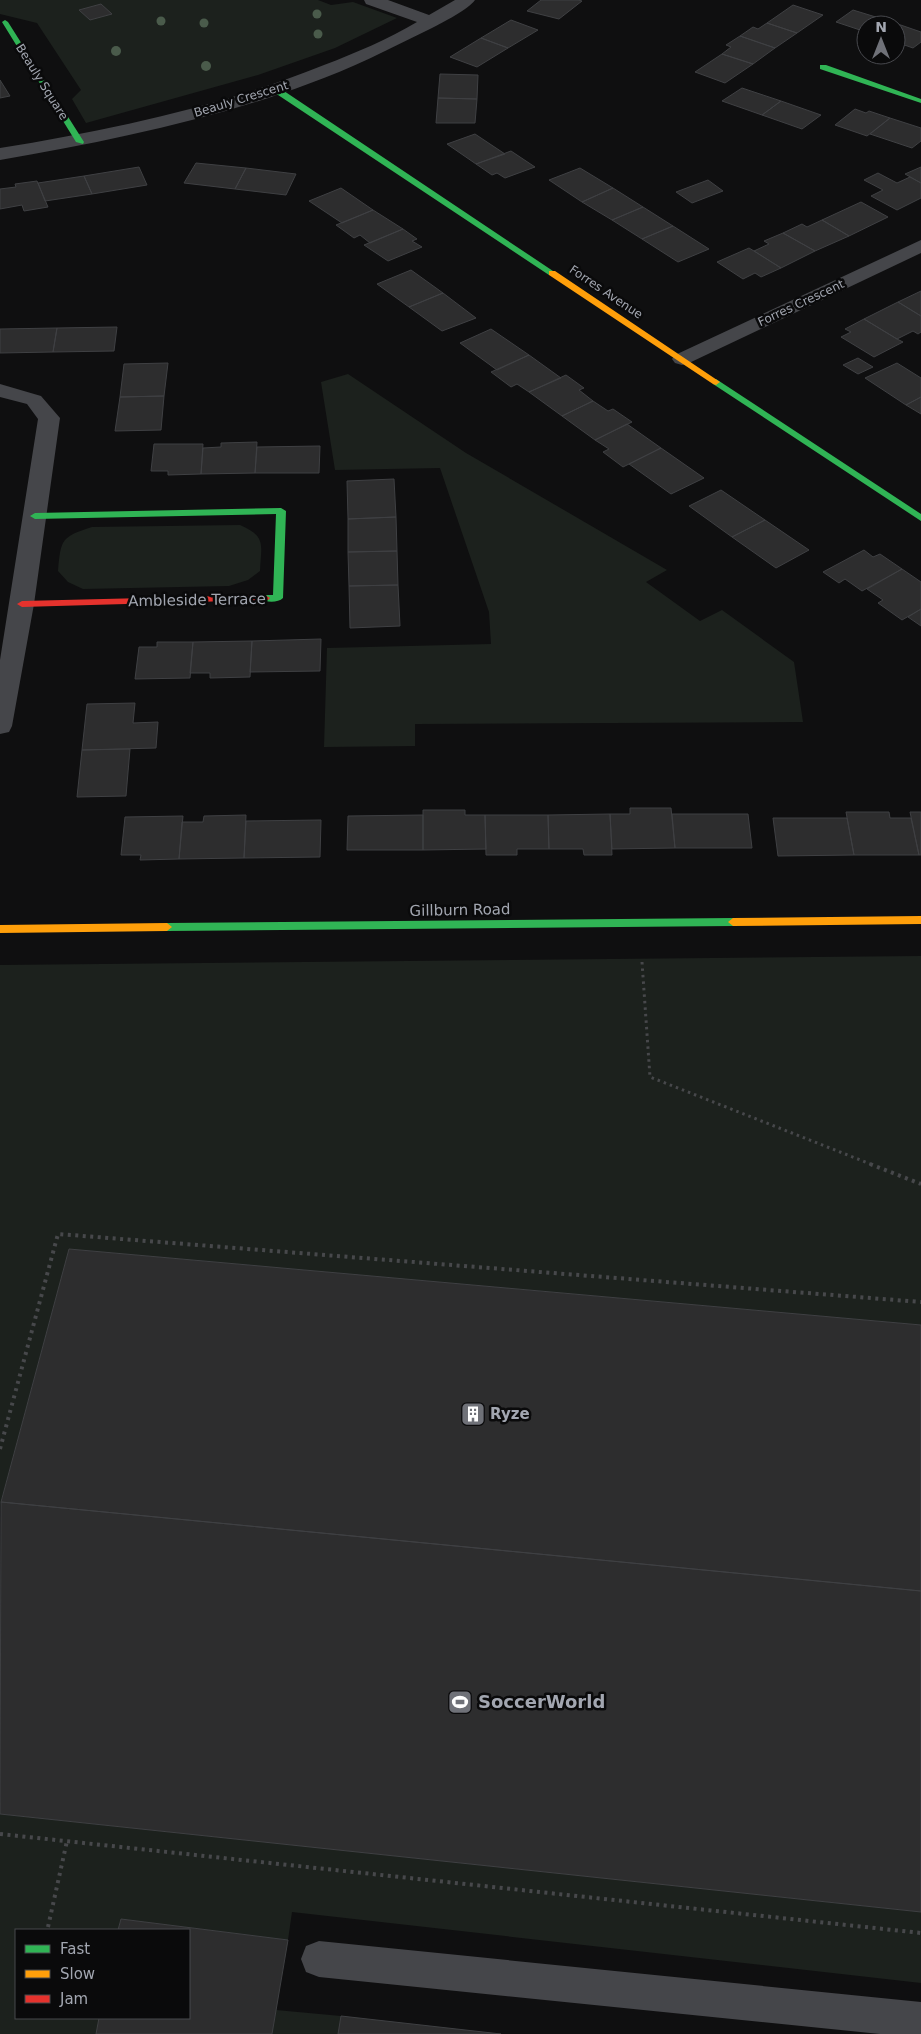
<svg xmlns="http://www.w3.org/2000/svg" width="921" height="2034" font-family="'DejaVu Sans',sans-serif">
<rect width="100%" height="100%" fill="#0f0f10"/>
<path fill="#1c211d" d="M0,0H318L331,5L353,2L397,18L335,48L258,75L86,123L72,99L81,90L37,23L0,14Z
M348,374L466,453L667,570L646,582L700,621L722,610L794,662L803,722L415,724V746L324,747L327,648L491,644L489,612L440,468L335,470L321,382Z
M240,525C267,537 261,544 260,571L248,580L229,586L83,589L68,582L58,571C61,539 61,537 92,527Z
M921,956V1325L69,1249L0,1505V965Z
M0,1814L921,1912V1983L292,1912L288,1940L121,1919L118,1930H16V2018H99L96,2034H0Z
M276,2010L341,2016L338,2034H272Z"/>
<path fill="#2d2d2e" stroke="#3f4043" d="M541,0H578L582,1L559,19L527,11Z
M101,4L112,14L90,20L79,10Z
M793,5L823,15L797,33L767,23Z
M853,10L892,22L888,25H866V32L836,22Z
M511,20L538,30L508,48L481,38Z
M892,22L921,32V42L913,48L896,42V25H888Z
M767,23L797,33L775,48L740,36L753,27L758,29Z
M740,36L775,48L753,64L722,54L731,47L726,45Z
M481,38L508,48L477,67L450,57Z
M722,54L753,64L725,83L695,72Z
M440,74L478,75L477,99L438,98Z
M0,80L10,96L0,98Z
M742,88L781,101L762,115L722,101Z
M438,98L477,99L475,123H436Z
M781,101L821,115L802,129L762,115Z
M855,109L866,113L869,111L890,118L867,136L835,125Z
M890,118L921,128V141L912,148L870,134Z
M475,134L505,154L476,164L447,144Z
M511,151L535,167L505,178L497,173L492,175L476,164Z
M196,163L246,168L235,189L184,183Z
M139,167L147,185L92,194L84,176Z
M921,167V183L905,174Z
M246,168L296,174L286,195L235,189Z
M580,168L613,188L582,202L549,180Z
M878,173L897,183L910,177L921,183V198L897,210L871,196L883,190L864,180Z
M84,176L92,194L45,201L38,183Z
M708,180L723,191L692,203L676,192Z
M37,181L48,207L24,211L22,205L0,209V189L16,187L15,184Z
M341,188L373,210L342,223L309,201Z
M613,188L643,207L612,220L582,202Z
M861,202L888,217L849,236L822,220Z
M643,207L673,226L642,239L612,220Z
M373,210L403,229L370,243L360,235L354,238L336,225Z
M822,220L849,236L815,251L783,233L802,224L807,227Z
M673,226L709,249L678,262L642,239Z
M403,229L417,239L412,241L422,247L388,261L364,245Z
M783,233L815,251L781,268L754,251L769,244L764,241Z
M749,248L754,251L781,268L761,277L755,273L743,279L717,262Z
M411,270L443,293L409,307L377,284Z
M921,291V316L898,302Z
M443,293L476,318L442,331L409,307Z
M898,302L921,316V332L918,334L913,331L897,339L864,319Z
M864,319L897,339L903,342L874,357L841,337L851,332L845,329Z
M117,327L114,351L53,352L57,328Z
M57,328L53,352L0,353V329Z
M491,329L529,355L497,370L460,343Z
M529,355L561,378L529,392L517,384L511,387L491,372Z
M858,358L873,367L858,374L843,365Z
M168,363L164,396L120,397L124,364Z
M897,363L921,378V397L906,405L865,378Z
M566,375L584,388L579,390L593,401L562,416L529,392Z
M164,396L161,430L115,431L120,397Z
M921,397V414L906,405Z
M593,401L608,411L613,409L632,422L595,440L562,416Z
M627,424L661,448L623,467L603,452L609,449L595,440Z
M257,442L255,473L201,474L203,448L221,447V443Z
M154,444H203L201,474L168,475V471H151Z
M320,446L319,473H255L257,447Z
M661,448L704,478L671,494L629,464Z
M394,479L396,517L348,519L347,481Z
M721,490L765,520L732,537L689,506Z
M396,517L397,551L348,552V519Z
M765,520L809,550L776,568L732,537Z
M864,550L873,557L880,554L902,569L862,591L845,579L839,583L823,572Z
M397,551L398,585L349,586L348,552Z
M902,569L921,582V609L902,620L878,603L883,600L867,589Z
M398,585L400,626L350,628L349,586Z
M921,609V626L908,617Z
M321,639L320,671L250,672L252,641Z
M252,641L250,677L210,678V673H190L193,642Z
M157,642H193L190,678L135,679L139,647H157Z
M135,703L133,723L158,722L156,748L82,750L87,704Z
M130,749L126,796L77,797L82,750Z
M630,808H671L675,848L612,849L610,814H630Z
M423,810H465V815H485L486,849L423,850Z
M846,812H889L890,818H911L919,855H854Z
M910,812H921V855H919Z
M610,814L612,855H584L583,849H549L548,815Z
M672,814H748L752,848H675Z
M246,815L244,858L179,859L182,822H203L204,816Z
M423,815V850H347L348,816Z
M485,815H548L549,849H517V855H486Z
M183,816L179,859L140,860L141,855H121L125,817Z
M773,818H847L854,855L778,856Z
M321,820L320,857L244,858L246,821Z
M69,1249L921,1325V1591L1,1502Z
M1,1502L921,1591V1912L0,1814Z
M121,1919L288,1940L272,2034H96L99,2018H189V1930H118Z
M341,2016L501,2034H338Z"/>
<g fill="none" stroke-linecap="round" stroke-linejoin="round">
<path stroke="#47484b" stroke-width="3" stroke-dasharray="2.5 4" stroke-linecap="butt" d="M642,962L650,1077L873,1165"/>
<path stroke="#47484b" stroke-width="4" stroke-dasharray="3 4.5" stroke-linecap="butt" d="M870,1164L921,1184
M0,1449L58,1234L921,1302
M0,1834L921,1933
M48,1927L67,1841"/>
<path fill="#45464a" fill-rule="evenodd" d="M319,1941L921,2002V2034H880L319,1977L306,1972L301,1959L306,1946Z"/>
<path fill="#45464a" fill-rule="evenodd" d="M364,0H388L429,15L455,0H475C469,9 442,23 432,28C391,48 351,69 308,84C209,121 104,142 0,160V148C110,130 220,107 324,65C356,53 388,39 417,22L366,4Z
M921,240V253L689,363L682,365L675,363L672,359L675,355Z
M0,384L41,396L60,418L34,604L12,726L9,732L0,734V660L38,419L27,404L0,397Z"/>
<path fill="#30b455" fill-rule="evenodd" d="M5,20L8,22L84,142L83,144L76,142L2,22Z
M820,65H826L921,99V103L820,69Z
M272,87H278L556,273L549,275L272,91Z
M716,379L921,514V521L713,384V380Z
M281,508L286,511L283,598C278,603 265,603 260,598L265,595H273L276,514L35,519L30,516L35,513Z
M733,918L738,922L733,926L167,931L162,927L167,923Z"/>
<path fill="#ff9f0a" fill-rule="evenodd" d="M549,271H555L720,382L716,385L713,384L549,275Z
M921,916V924L733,926L728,922L733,918Z
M167,923L172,927L167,931L0,933V925Z"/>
<path fill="#e5322d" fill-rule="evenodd" d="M265,595L270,598L268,600L22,607L17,604L22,601Z"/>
</g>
<g fill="#4a5b4b">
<circle cx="317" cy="14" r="4.5"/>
<circle cx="161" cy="21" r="4.5"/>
<circle cx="204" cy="23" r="4.5"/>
<circle cx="318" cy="34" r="4.5"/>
<circle cx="116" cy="51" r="5"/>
<circle cx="206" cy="66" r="5"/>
</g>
<defs>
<g id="building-square" transform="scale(1.25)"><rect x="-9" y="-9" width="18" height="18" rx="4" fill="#6f7178" stroke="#0a0a0b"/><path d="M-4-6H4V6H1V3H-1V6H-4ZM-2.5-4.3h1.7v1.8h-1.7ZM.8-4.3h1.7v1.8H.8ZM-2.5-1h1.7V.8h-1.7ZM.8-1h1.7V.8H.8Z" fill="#fff"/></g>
<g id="stadium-square" transform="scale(1.25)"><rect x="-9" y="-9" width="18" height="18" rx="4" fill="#6f7178" stroke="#0a0a0b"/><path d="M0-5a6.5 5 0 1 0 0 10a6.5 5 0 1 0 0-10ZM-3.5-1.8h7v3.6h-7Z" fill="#fff"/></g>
</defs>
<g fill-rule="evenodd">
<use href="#building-square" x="473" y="1414"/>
<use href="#stadium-square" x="460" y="1702"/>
</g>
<g text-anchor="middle" stroke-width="5" stroke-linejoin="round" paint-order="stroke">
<g font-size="12" fill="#a2a6b0" stroke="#0a0a0b">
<text transform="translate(42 82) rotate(58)" y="4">Beauly Square</text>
<text transform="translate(241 99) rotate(-17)" y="4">Beauly Crescent</text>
<text transform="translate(606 292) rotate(34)" y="4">Forres Avenue</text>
<text transform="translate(801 303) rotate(-25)" y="4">Forres Crescent</text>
</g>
<g font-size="15" fill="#a2a6b0" stroke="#0a0a0b">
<text transform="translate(197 600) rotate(-1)" y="5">Ambleside Terrace</text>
<text transform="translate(460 910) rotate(-1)" y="5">Gillburn Road</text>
</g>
<g font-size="15" font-weight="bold" fill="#a2a6b0" stroke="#0a0a0b" text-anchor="start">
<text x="490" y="1419">Ryze</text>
</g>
<g font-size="18" font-weight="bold" fill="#a2a6b0" stroke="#0a0a0b" text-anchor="start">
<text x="478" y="1708">SoccerWorld</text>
</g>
</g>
<rect x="15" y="1929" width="175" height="90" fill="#0a0a0b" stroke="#47484d"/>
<rect x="25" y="1945" width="25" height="8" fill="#30b455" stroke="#47484d"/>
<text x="60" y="1954" font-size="15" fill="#a2a6b0">Fast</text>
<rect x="25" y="1970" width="25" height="8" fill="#ff9f0a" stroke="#47484d"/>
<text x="60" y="1979" font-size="15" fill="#a2a6b0">Slow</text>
<rect x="25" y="1995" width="25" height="8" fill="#e5322d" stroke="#47484d"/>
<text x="60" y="2004" font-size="15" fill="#a2a6b0">Jam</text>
<g transform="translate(881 40)"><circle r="24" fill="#0a0a0b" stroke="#47484d"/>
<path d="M0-4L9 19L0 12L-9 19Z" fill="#6f7178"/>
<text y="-8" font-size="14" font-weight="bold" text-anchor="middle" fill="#a2a6b0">N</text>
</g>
</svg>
